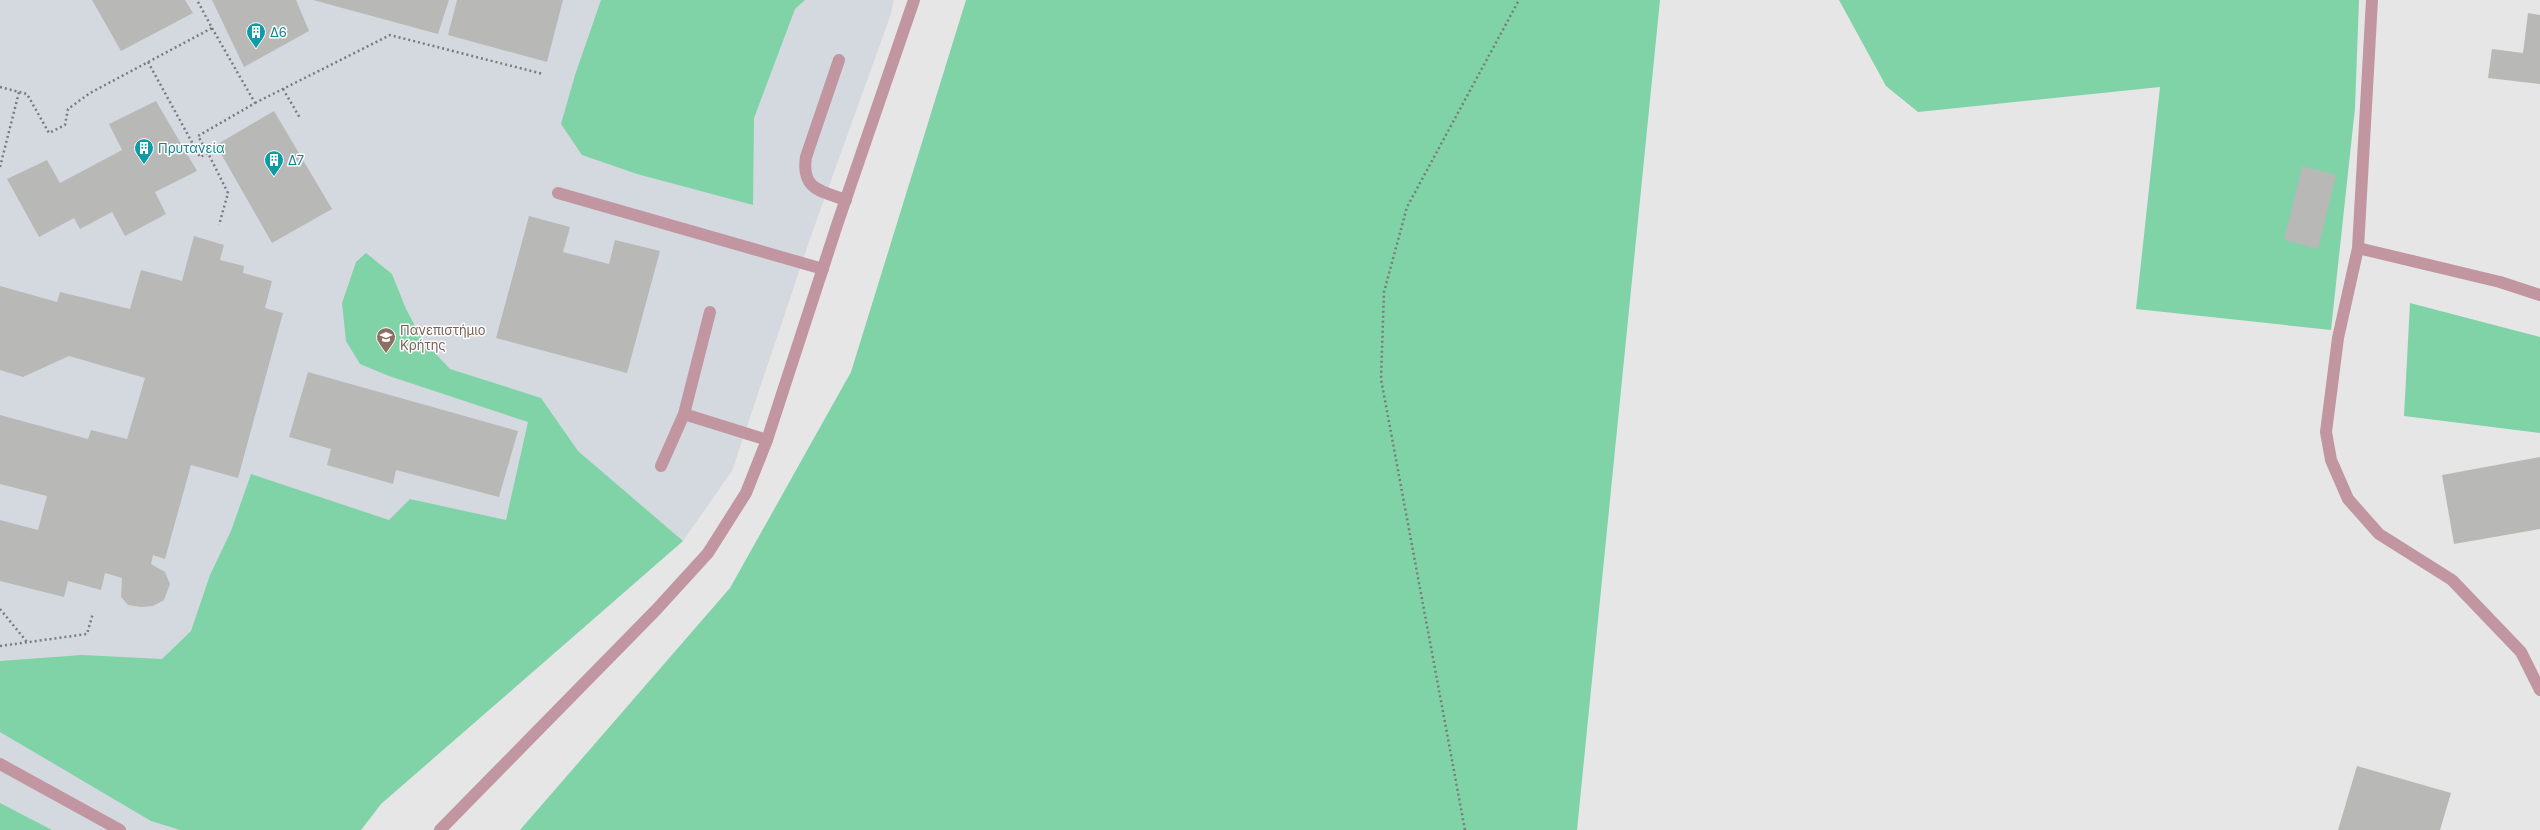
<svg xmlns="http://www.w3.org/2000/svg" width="2540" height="830" font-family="Inter,sans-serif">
<rect width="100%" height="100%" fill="#e6e6e7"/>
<path fill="#d4d9e0" d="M0,0H894L891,14L811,236L732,471L683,541L381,804L361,830H0Z"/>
<path fill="#7fd3a7" d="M601,0H805L795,9L754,118L753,205L637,174L582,155L561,124L575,75Z
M966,0H1660L1577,830H520L730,588L851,372Z
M1839,0H2359L2355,108L2331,330L2136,309L2160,87L1918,112L1886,86Z
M366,253L392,274L406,309L422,339L450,369L541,398L578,451L683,541L381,804L361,830H180L151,821L0,732V661L82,655L162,659L191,631L210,575L231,531L251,474L389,520L410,499L506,520L528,422L389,376L360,364L346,341L342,303L356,262Z
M2410,303L2540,337V433L2404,416Z
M0,803L52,830H0Z"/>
<path fill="#b8b8b7" d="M92,0H185L193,13L121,51Z
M212,0H296L309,31L244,67Z
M313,0H449L438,34Z
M457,0H563L547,62L448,35Z
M2528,13L2540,15V84L2488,78L2492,49L2523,53Z
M156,101L197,171L155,192L166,214L125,236L112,212L80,229L74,218L39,237L7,179L47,160L60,183L122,150L109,124Z
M274,111L332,209L272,243L216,145Z
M2302,166L2336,175L2318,249L2284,240Z
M529,216L570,227L563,252L609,264L615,240L660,251L627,373L496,338Z
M194,236L224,245L220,260L244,266L243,273L272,281L265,308L283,313L238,478L191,465L165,559L153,555L151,564L165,572L170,584L164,600L153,606L141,607L128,605L121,597L122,578L105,573L101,590L68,581L64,597L0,581V520L38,530L47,496L0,484V415L88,439L91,430L127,439L145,378L69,356L23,377L0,370V286L57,302L60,292L130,309L141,270L182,281Z
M308,372L518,431L499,497L396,470L393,484L327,465L331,449L289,437Z
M2540,457V529L2454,544L2442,475Z
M2357,766L2451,793L2440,830H2338Z"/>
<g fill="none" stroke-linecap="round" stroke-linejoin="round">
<path stroke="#7b7b7c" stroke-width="2.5" stroke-dasharray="2 3" stroke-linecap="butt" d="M148,62L200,157L208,153L228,193L219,225
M0,87L27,94L49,133L65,125L68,109L90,93L212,28L197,0
M283,89L300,118
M255,103L390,35L543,74
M208,153L198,136L255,103L212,28
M0,167L19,92
M0,609L27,642
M0,646L87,634L93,613
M1465,830L1381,379L1384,292L1407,207L1519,0"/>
<path stroke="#c196a0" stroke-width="12" d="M839,60L806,157C801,189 820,191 846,200
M558,193L823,269
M684,414L767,440
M661,466L684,414L710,312
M0,764L120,830"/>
<path stroke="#c196a0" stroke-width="12" d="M2372,0L2358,248L2338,338L2326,432L2331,460L2348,499L2379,534L2452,580L2521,652L2540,690
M2358,248L2500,282L2540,295
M440,830L656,610L708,553L746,493L767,440L837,225L914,0"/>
</g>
<defs>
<g id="building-pin" transform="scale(1)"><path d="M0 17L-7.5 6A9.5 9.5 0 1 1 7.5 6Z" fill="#0f9aa8" stroke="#fff"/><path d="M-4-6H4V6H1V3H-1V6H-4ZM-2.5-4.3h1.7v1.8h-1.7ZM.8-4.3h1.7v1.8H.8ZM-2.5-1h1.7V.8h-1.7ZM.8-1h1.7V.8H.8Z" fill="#fff"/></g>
<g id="university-pin" transform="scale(1)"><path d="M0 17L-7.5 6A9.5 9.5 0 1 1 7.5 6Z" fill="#8d6e63" stroke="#fff"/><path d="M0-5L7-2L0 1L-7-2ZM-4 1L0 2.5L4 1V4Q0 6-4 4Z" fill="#fff"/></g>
</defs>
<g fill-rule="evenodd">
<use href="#building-pin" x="256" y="32"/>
<use href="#building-pin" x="144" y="148"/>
<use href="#building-pin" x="274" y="160"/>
<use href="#university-pin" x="386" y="337"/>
</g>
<g text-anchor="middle" stroke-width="3" stroke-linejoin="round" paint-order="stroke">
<g font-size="13" fill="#0d838f" stroke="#fff" text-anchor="start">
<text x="270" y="37">Δ6</text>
<text x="158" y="153">Πρυτανεία</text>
<text x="288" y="165">Δ7</text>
</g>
<g font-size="13" fill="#785e54" stroke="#fff" text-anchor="start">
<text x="400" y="335">Πανεπιστήμιο<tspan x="400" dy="15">Κρήτης</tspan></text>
</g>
</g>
</svg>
